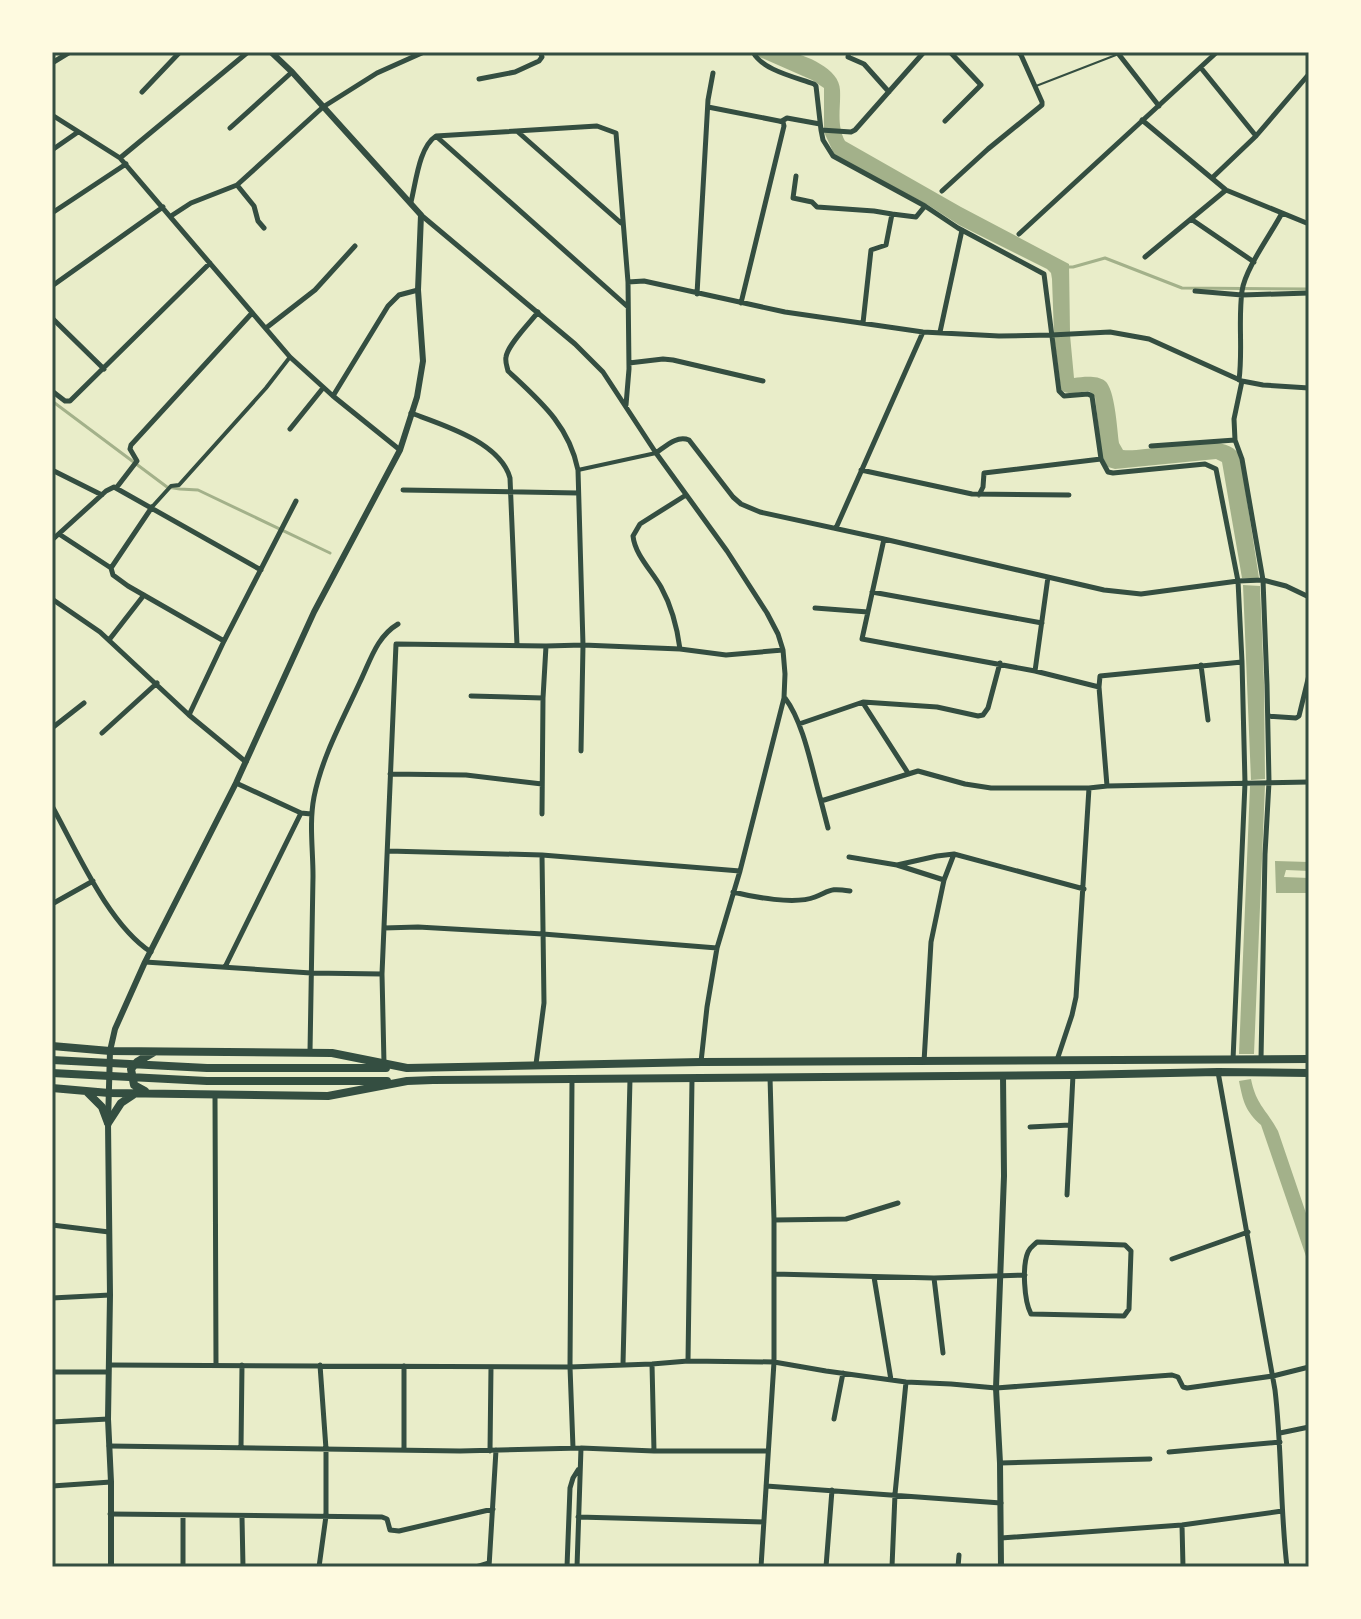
<svg xmlns="http://www.w3.org/2000/svg" width="1361" height="1619" font-family="'Golos Text',sans-serif">
<rect width="100%" height="100%" fill="#e9edc9"/>
<path fill="#a3b18a" d="M754,52C765,52 776,51 787,52C805,54 840,69 840,90C841,108 836,124 845,141L961,207L1069,264L1070,332L1054,334L1052,279L1051,273L1047,269L959,225L928,205L835,156L824,132V88L812,80L755,55Z
M1070,335L1074,378C1083,377 1097,375 1105,381C1115,389 1117,429 1119,443L1123,450C1153,453 1221,427 1240,455L1259,578H1242L1222,462L1216,459L1115,469L1108,467L1102,457L1095,397L1089,391C1080,392 1068,396 1061,390L1054,336Z
M1243,585L1260,586L1264,683L1265,779L1251,780Z
M1265,785L1254,1054H1239L1250,786Z
M1275,861L1309,862V871L1286,870L1284,877L1309,878V893H1276Z
M1251,1079C1256,1105 1267,1110 1278,1131L1309,1222V1265L1261,1125C1245,1111 1243,1101 1239,1081Z"/>
<g fill="none" stroke-linecap="round" stroke-linejoin="round">
<path stroke="#a3b18a" stroke-width="3" d="M1067,267H1073L1105,258L1182,288L1309,289
M52,401L167,487L180,489L198,490L330,553"/>
<path stroke="#344e41" stroke-width="2" d="M1036,86L1116,55"/>
<path stroke="#344e41" stroke-width="4" d="M578,470L656,453
M152,507L171,486L179,485L266,388L290,357"/>
<path stroke="#344e41" stroke-width="5" d="M753,52C762,70 795,77 814,84L816,86L821,130L823,140L833,156L925,206L958,228L1044,274L1059,391L1064,396L1088,394L1092,396L1101,459L1108,472L1113,473L1205,464L1216,469L1238,581L1242,662L1245,783L1233,1060
M849,52L848,57L864,64L889,92
M1117,52L1159,106
M52,63L70,52
M1201,68L1256,136
M479,79L515,72L539,61L542,57L540,52
M142,92L180,52
M708,107L779,121L783,122L784,126L741,303
M52,115L120,158L290,357L333,396L400,450
M1142,120L1226,190L1309,224
M782,121L787,118L820,124
M945,121L981,85L950,52
M230,128L292,72
M821,130L851,132L855,130L924,52
M518,132L621,223
M437,137L628,307
M52,150L78,132
M120,158L248,52
M796,176L793,198L812,202L817,207L874,211L892,214
M1212,178L1256,136L1309,74
M237,185L254,206L258,221L264,228
M942,191L988,149L1042,105V102L1021,55L1018,52
M411,202C416,182 419,147 436,136L597,126L616,133L628,282L629,369L626,405
M52,213L126,164
M421,215L575,344L603,372L656,453L727,551L767,613L778,634L783,650L785,674L784,698L740,871L717,948L707,1007L701,1062
M171,216L191,203L237,185L323,107L377,73L424,52
M1191,219L1254,262
M1019,234L1217,52
M1145,257L1226,190
M628,282L644,281L785,312L923,332L999,336L1051,335L1110,332L1149,339L1242,381L1263,385L1309,388
M52,286L163,207
M1195,291L1242,295L1309,293
M697,294L708,100L713,73
M538,312C530,323 508,344 506,357C505,362 507,366 508,371C540,401 569,425 578,470L583,645L581,751
M52,318L104,369
M863,323L871,250L886,245L892,214L916,217L925,206
M266,328L315,290L355,246
M940,332L962,230
M629,363L663,359L673,360L763,381
M1239,380C1243,350 1238,321 1242,291C1245,269 1271,234 1282,213
M1242,381L1234,419L1235,440L1242,459L1263,580L1267,685L1269,782L1265,854L1261,1059
M52,391L65,401H70L210,263
M333,396L388,306L399,295L418,290
M411,413C443,425 500,442 510,478L517,645
M290,429L323,388
M1151,446L1235,440
M656,453C666,446 677,435 689,440L733,497L741,504L760,512L884,539L1104,590L1141,594L1238,581L1263,580L1286,586L1309,597
M52,470L102,495
M861,470L972,494L1069,495
M117,487L137,461L130,449L131,445L252,313
M403,490L578,493
M979,495L983,487L984,473L1101,459
M836,528L923,332
M59,534L111,568L113,575L128,586L224,641
M884,539L862,639L1035,671L1048,577
M52,540L106,491L114,487L261,570
M111,568L152,507
M872,592L1042,623
M52,599L100,632L189,715L246,762
M815,608L868,612
M109,640L144,595
M680,649C677,626 672,607 661,587C652,571 635,555 633,536L640,524L686,495
M1201,665L1208,720
M1035,671L1099,687L1100,676L1242,662
M1099,687L1107,786
M471,696L543,698
M785,698C804,723 812,770 821,801
M863,703L908,773
M189,715L224,641L296,501
M1268,716L1296,718L1299,716L1309,675
M799,724L863,702L937,707L978,716L983,715L988,708L1000,663
M52,728L84,703
M102,733L157,683
M390,774L466,775L542,784
M236,783L301,813L311,814
M52,806C77,851 108,924 151,952
M542,814L543,698L546,646
M828,828L821,801L918,771L965,784L991,788H1089L1107,786L1309,782
M388,851L542,855L740,871
M849,857L897,865L944,880
M897,865L937,856L954,854L1084,889
M733,892C753,897 795,905 815,897C832,890 830,888 850,891
M52,904L93,881
M384,928L418,927L543,934L717,948
M145,962L311,973L382,974
M225,967L301,813
M310,1052C311,993 312,934 313,876C313,849 309,823 314,797C322,757 342,721 359,684C370,662 376,637 398,624
M1057,1060L1072,1015L1076,997L1089,788
M924,1062L931,942L944,880L954,854
M384,1063L382,974L396,644L546,646L583,645L680,649L726,655L783,650
M536,1064L544,1003L542,855
M1218,1072L1275,1390C1282,1449 1280,1508 1287,1567
M572,1080L570,1367L573,1448
M215,1095L216,1364
M1030,1127L1070,1125
M1067,1195L1073,1075
M774,1220L846,1219L898,1203
M52,1225L109,1232
M1037,1242L1125,1245L1131,1251L1129,1309L1124,1316L1031,1314C1024,1301 1022,1266 1028,1252C1030,1247 1033,1246 1037,1242Z
M1172,1259L1248,1232
M774,1274L934,1278L1025,1275
M874,1277L891,1380
M934,1278L943,1353
M52,1298L110,1295
M688,1361L692,1079
M623,1364L630,1079
M652,1364L654,1451
M109,1365L570,1367L652,1364L688,1361L774,1362L826,1371L906,1382L951,1384L996,1388L1172,1375L1178,1377L1183,1387L1187,1388L1273,1376L1309,1367
M404,1366V1450
M52,1372H108
M834,1419L843,1373
M52,1422L108,1419
M1280,1433L1309,1427
M109,1446L460,1451L581,1448L654,1451H768
M241,1448L242,1365
M490,1451L491,1367
M1169,1452L1280,1442
M1000,1463L1150,1459
M52,1486L111,1482
M766,1486L1001,1503
M110,1514L382,1517L387,1519L390,1530L399,1531L493,1509
M242,1517L243,1567
M578,1517L764,1522
M1182,1525L1183,1567
M1001,1538L1182,1525L1282,1511
M183,1567V1515
M319,1567L326,1516V1449L320,1365
M476,1567L489,1563
M489,1567L496,1450
M567,1567L570,1488L573,1478L578,1470
M577,1567L581,1448
M761,1567L774,1362V1220L770,1077
M826,1567L832,1490
M892,1567L895,1494L906,1382
M958,1567L959,1555"/>
<path stroke="#344e41" stroke-width="6" d="M111,1567V1482L108,1419L110,1295L108,1123L110,1051L115,1029L145,962L236,783L314,612L400,450L417,397L423,361L418,290L421,215L292,72L271,52
M1001,1567L1000,1463L996,1388L1004,1176L1003,1075"/>
<path stroke="#344e41" stroke-width="8" d="M52,1046L110,1051L332,1053L407,1068L701,1062L1309,1059
M52,1060L207,1068H386
M52,1073L207,1081H387
M52,1088L109,1093L328,1096L407,1081L433,1080L1073,1075L1218,1072L1309,1073
M145,1091L134,1085L131,1069L137,1062L154,1052
M87,1092L102,1107L108,1123
M108,1123L121,1103L133,1095"/>
</g>
<rect width="1361" height="1619" fill="none" stroke="#fefae0" stroke-width="108"/>
<rect x="54" y="54" width="1253" height="1511" fill="none" stroke="#344e41" stroke-width="3"/>
</svg>
